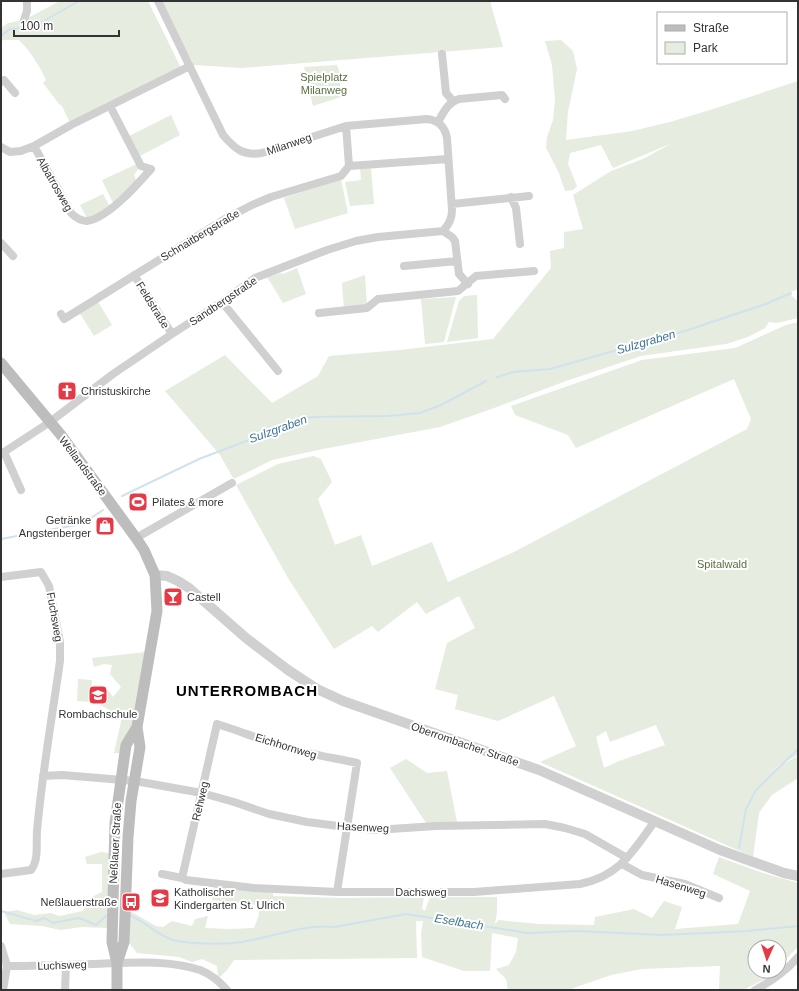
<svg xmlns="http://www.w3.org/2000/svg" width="799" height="991" font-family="Arial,sans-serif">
<rect width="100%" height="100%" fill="#fff"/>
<path fill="#e6ecdf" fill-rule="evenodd" d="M60,1H148L182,70L71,125L62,106L59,104L43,83L46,80C39,65 31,52 19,40H3L1,42V28L8,23L24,20Z
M162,1H490L503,47L242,68L194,65L169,19Z
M561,40L573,51L577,69L568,112L566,140L632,131L670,122L710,110L798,81V289L791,292L792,296L798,301V318L777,323L769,322L765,328L748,337L726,344L641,356L566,381L494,408L440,427L323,449L272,460L236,478H233L220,455L165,391L225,355L272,403L318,376L329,356L400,350L493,339L551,268L550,251L564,248V232L583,229L573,195L611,171L643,159L672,143L613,168L601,145L570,153L568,164L577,186L573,190L565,191L559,173L546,148L547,137L553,120L555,100L552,65L545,41Z
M337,65L339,70L341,97L313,106L304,67Z
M171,115L180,135L140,156L129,136Z
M137,164L139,168L134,175L137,182L114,205L102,180Z
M360,168H371L374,204L350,206L345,182L361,180Z
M341,179L348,213L295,229L284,198Z
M103,194L110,207L104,211L87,218L80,205Z
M297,268L306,294L283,303L267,277L281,273L283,274Z
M365,275L367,306L344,309L342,283Z
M477,295L478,338L447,342L459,301L464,296Z
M456,297L444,342L425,344L421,299Z
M97,300L112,325L94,336L79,312Z
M798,322V755L762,775L798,756V778L772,795L759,813L753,857L540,762L576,746L554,696L498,721L455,709L458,695L435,689L447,643L475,628L459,596L426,614L417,602L378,632L372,626L334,649L288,578L236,485L278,464L313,456L321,459L332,482L318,499L335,545L361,535L372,566L432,542L448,582L514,552L747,429L751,419L734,379L576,448L568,435L515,415L511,406L642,360L735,348L786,325ZM656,725L665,745L619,761L604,768L596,737L606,731L610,742Z
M146,652L134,728L123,753H114L122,717L95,702L97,689L108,690L113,697L121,687L110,674L112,665L104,664L94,667L92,658Z
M78,679L92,680L91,702L77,701Z
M406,759L427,773L447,771L457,822L426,823L390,768Z
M101,852L110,853L108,928L82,927L60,930L42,926L10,924L4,912L17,910L34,915L51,913L59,916L83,911L86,900L102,892V864H87L85,857Z
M719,857L763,873L798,883V947L779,966V947H755V971H775L769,977L743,990H719L720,966L642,969L611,975L568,990H508L506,979L496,969L509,965L516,952L518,938L492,933L490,971H464L422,957L421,934L423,921H416L417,958L234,960L228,969L220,977L218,976L217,966L202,959L192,962L179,957L137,953L129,943L130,911L156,926L163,927L172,921L192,926L195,919L208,916L205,928L229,929L254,928L259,915L258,905L212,900L214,886L273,893V896L342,898L424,897L422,909L425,911L430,897H497V912L495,924L499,920L538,924L594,925L595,917L634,909L652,918L664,901L682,907L675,929L738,924L750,891L713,874Z"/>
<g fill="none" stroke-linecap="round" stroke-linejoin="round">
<path stroke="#cfe2ee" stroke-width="2" d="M33,27L79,1
M1,36L10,29L20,28
M497,377L513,372L550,369L685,331L766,304L791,293
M122,496L199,459L310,417L388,416L420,413L441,405L486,381
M43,531L82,524L103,510
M1,539L33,533
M739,848L746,809L756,790L798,749
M1,911L36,921L44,918L53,923L79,918L96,925L108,914
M129,915C147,922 158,937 177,941C194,944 230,945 247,941C276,936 305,924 334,927L406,914L528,933L576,931L662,935L747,931L798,926"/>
<path stroke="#d0d0d0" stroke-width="8" d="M158,1L223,135C235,149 243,156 262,153L346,126L427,119C438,120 445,127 447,138L452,210C452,219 449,224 443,231
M24,20L27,11V1
M442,54L446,93L453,101
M1,82L4,80L15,93
M438,122C444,112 447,103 459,99L502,95L505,99
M34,146L71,213C75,217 80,221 87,221C108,218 137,185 151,169L141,166L110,106
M1,147L10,152L21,151L34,146L71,125L190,66
M349,166L448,159
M511,197L516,208L520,244
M452,204L529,196
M443,231L452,237L455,241L459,274L468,284
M1,243L13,256
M404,266L457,261
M134,275L172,334
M222,302L278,371
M319,313L367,308L378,299L458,291L476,276L534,271
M61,314L64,319L225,219L252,205L271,197L341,176L349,166L346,126
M4,452L21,490
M1,454L50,422L113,374L172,334L222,302L255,278L327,250L356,241L378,237L443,231
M136,538L232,483
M1,577L41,572L49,586L60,642V661C52,718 42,774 37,831C36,844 39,860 31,870L1,874
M43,776L62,775L135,781L202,793L234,802L269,814L307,822L346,827L375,830L436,826L545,824L565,828L585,834L627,858
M622,864L642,875L685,884L719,898
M162,874L182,878L186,880L254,888L337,892H474L580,884C620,876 632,852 655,821
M182,878L217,724C237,730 256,738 275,744C302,753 329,757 357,763L337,892
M1,946L7,966L3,990
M7,966C36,966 65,965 93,964C128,963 166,959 200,970C210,974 220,982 227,990
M65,990L66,965
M755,990C772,981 786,971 798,957"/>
<path stroke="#d0d0d0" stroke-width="10" d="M155,575L167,576L178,581L189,588L246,638L288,670L317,689L343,701L539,770L720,850L784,873L798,876"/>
<path stroke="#bdbdbd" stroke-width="11" d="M1,363L61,435L136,538L144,550L155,575L157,611L137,727L140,747L131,801L128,837L124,942L117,963
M117,990V963L112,942L115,823L126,745L137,727"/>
</g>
<defs>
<g id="church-square" transform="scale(1)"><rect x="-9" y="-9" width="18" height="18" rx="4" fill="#e63946" stroke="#fff"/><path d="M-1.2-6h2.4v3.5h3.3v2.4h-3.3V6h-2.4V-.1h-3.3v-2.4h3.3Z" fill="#fff"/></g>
<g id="stadium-square" transform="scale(1)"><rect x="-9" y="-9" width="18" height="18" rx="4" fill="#e63946" stroke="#fff"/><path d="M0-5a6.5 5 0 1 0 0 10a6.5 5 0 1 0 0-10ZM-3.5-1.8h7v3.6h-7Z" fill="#fff"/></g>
<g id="shop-square" transform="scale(1)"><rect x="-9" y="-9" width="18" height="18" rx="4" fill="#e63946" stroke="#fff"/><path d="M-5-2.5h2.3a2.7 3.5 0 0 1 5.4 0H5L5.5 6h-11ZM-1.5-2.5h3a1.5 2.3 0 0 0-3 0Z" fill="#fff"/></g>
<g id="bar-square" transform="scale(1)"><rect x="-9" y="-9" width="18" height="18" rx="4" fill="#e63946" stroke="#fff"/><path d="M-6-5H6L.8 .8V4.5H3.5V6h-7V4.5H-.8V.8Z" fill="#fff"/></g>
<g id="school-square" transform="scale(1)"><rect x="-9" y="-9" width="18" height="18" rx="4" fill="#e63946" stroke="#fff"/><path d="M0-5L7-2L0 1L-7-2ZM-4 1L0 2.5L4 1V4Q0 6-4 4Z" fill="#fff"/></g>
<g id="bus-square" transform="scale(1)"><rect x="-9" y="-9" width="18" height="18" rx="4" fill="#e63946" stroke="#fff"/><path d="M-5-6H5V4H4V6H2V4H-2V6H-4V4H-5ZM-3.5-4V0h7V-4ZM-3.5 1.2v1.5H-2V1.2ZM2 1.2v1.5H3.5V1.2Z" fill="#fff"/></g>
</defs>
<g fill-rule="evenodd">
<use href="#church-square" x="67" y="391"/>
<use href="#stadium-square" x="138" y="502"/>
<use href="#shop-square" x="105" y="526"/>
<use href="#bar-square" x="173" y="597"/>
<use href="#school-square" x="98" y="695"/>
<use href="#school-square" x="160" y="898"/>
<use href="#bus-square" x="131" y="902"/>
</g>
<g text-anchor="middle" stroke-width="4" stroke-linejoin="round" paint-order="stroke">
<g font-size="11" fill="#56703f" stroke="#fff">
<text x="324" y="81">Spielplatz<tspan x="324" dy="13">Milanweg</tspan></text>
<text x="722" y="568">Spitalwald</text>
</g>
<g font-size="11" fill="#333" stroke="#fff">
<text transform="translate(289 144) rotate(-19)" y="4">Milanweg</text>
<text transform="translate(55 184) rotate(60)" y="4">Albatrosweg</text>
<text transform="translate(200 235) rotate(-31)" y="4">Schnaitbergstraße</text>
<text transform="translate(223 301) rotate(-34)" y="4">Sandbergstraße</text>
<text transform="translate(153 305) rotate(58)" y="4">Feldstraße</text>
<text transform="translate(83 466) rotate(53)" y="4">Wellandstraße</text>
<text transform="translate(55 617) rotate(80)" y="4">Fuchsweg</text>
<text transform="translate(465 744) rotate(19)" y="4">Oberrombacher Straße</text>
<text transform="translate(286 746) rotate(17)" y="4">Eichhornweg</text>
<text transform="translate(200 801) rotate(-77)" y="4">Rehweg</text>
<text transform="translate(363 827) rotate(3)" y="4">Hasenweg</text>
<text transform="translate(115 843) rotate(-87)" y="4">Neßlauer Straße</text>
<text transform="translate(681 886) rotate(17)" y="4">Hasenweg</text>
<text x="421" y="896">Dachsweg</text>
<text transform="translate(62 965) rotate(-2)" y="4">Luchsweg</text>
</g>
<g font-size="11" fill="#333" stroke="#fff" text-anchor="start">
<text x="81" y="395">Christuskirche</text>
<text x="152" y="506">Pilates &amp; more</text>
<text x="91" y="524" text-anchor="end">Getränke<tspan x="91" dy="13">Angstenberger</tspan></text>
<text x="187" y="601">Castell</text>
<text x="98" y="718" text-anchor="middle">Rombachschule</text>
<text x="174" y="896">Katholischer<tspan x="174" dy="13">Kindergarten St. Ulrich</tspan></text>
<text x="117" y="906" text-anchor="end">Neßlauerstraße</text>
</g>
<g font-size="12" font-style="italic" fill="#3f7597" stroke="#fff">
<text transform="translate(646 342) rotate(-16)" y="4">Sulzgraben</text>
<text transform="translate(278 429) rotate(-20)" y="4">Sulzgraben</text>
<text transform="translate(459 922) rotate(9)" y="4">Eselbach</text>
</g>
<g font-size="15" font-weight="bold" letter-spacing="1" fill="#000" stroke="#fff">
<text x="247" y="696">UNTERROMBACH</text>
</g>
</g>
<rect width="799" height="991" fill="none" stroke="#333333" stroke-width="4"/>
<rect x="657" y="12" width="130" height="52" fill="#ffffff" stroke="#adadad"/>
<rect x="665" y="25" width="20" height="6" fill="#bdbdbd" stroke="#adadad"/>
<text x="693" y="32" font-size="12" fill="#333333">Straße</text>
<rect x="665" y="42" width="20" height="12" fill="#e6ecdf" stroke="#adadad"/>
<text x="693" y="52" font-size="12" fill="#333333">Park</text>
<g transform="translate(767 959) rotate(183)"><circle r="19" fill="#ffffff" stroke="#adadad"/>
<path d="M0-3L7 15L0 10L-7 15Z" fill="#e63946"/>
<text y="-6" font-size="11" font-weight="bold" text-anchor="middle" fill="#333333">N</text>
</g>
<path d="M14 30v6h105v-6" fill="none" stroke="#333333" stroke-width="2"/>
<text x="20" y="30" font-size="12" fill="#333333" stroke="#ffffff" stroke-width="3" paint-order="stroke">100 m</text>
</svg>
